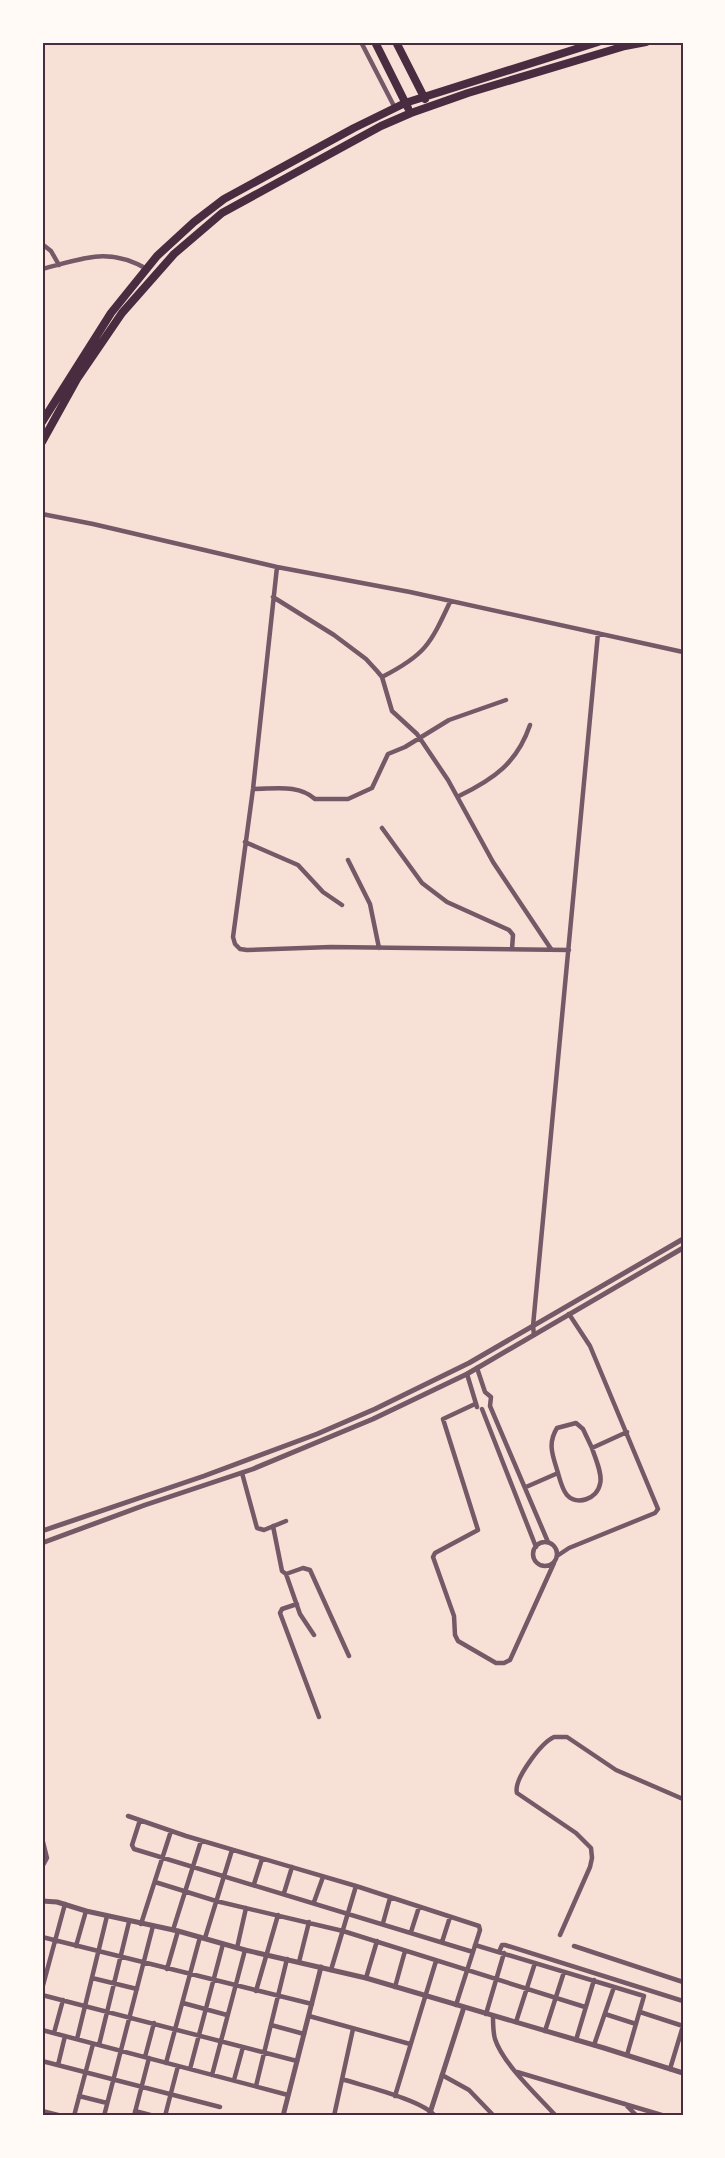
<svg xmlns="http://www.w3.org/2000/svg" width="725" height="2158" font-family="'Space Grotesk',sans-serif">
<rect width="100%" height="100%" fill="#f7e1d7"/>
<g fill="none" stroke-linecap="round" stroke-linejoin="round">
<path stroke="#755966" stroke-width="4.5" d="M361,42L395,108
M42,244L51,251L59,265
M42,269C83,259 107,246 147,269
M42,514L93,524L277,567L410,592L683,652
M277,567L253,789L233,937L235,944L240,949L247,950L331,947L569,950
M273,597L334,635L366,659L377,671L382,677L392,711L417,734L448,780L493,862L551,949
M382,677C425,655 430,645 450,602
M253,789C275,789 298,784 315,799H348L372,788L388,754L405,747L449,720L506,700
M459,796C494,779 517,763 530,725
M382,828L422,883L447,902L509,930L513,935L512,949
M245,842L298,865L323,892L342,905
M348,860L370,904L379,948
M534,1335L533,1326L598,633
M477,1368L485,1392L491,1397L490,1406L548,1542
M467,1374L477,1407
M475,1404L443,1419L478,1530L435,1553L433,1557L454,1616L455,1635L458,1641L496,1663H504L510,1660L554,1563
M482,1409L536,1547
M242,1473L257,1528L264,1530L286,1521
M558,1473C560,1480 562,1489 567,1495C577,1506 597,1499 600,1484C603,1474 595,1458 592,1448
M526,1487L558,1473C553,1456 547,1444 557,1428L576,1423L583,1429L592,1448L627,1432
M273,1526L282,1571L286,1574L303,1568L310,1570L349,1656
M533 1554a12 12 0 1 1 24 0a12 12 0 1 1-24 0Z
M557,1556L569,1548L655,1513L658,1509L590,1346L569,1314
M286,1574L300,1614L314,1635
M297,1604L282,1609L280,1613L319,1717
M128,1816L186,1836L356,1886L479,1926L480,1930L456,2005
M140,1820L132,1845L134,1849L473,1952
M42,1838L47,1858L42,1867
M155,1882L216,1901L343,1931L585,2007
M254,1884L262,1859
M284,1893L292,1867
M314,1902L323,1877
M383,1923L390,1898
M141,1924L171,1831
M173,1930L201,1841
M411,1932L419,1907
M560,1935L590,1867L592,1858L591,1848L576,1833L517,1793C513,1780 541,1743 554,1737H567L616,1770L683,1799
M42,1937L312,2004
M205,1938L232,1850
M442,1942L450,1917
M475,1945L644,1996L627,2055
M76,1946L86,1911
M574,1946L683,1982
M237,1948L246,1908
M499,1952L502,1945H505L683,2001
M299,1962L309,1922
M167,1969L178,1931
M331,1970L356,1886
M92,1978L137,1989
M366,1978L377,1941
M395,1987L405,1951
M42,1989L65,1904
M256,1991L278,1915
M42,1995L297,2061
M183,2003L227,2015
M640,2012L683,2026
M486,2014L504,1953
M605,2014L636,2024
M309,2016L410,2044
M493,2016C493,2023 493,2032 495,2039C503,2064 538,2096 556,2116
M516,2022L535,1963
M271,2025L304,2034
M42,2030L288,2095
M545,2031L564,1972
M54,2033L63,2000
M77,2039L107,1916
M576,2040L594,1980
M99,2045L129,1922
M594,2045L614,1987
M145,2057L154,2023
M42,2061L220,2107
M166,2063L200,1937
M58,2065L65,2036
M190,2069L223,1944
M670,2069L683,2026
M517,2072L665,2116
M212,2075L245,1950
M442,2075L469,2090L494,2116
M342,2079C363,2086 423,2100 435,2116
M234,2080L243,2047
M256,2086L287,1959
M79,2096L107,2103
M395,2096L436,1961
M625,2104L637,2116
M42,2111L62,2116
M135,2111L154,2116
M74,2116L93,2044
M104,2116L153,1926
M134,2116L149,2058
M165,2116L178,2066
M334,2116L353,2029"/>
<path stroke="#755966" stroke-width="5" d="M42,1531L204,1476L317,1434L375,1409L469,1363L683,1239
M42,1543L145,1505L253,1469L373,1419L467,1374L683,1248
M42,1901L57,1902L86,1911L178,1931L245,1950L366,1978L604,2048L683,2073
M283,2116L321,1967
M429,2116L464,2007"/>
<path stroke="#4a2c40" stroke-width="8" d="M375,42L408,108
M396,42L425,99
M42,422L111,313L157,256L194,222L224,199L354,128L405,103L598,42
M42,442L77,379L122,313L174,254L222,213L381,126L411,113L468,93L625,46L646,42"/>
</g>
<rect width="725" height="2158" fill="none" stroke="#fffaf5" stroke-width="87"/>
<rect x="44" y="44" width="638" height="2070" fill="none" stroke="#4a2c40" stroke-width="2"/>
</svg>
